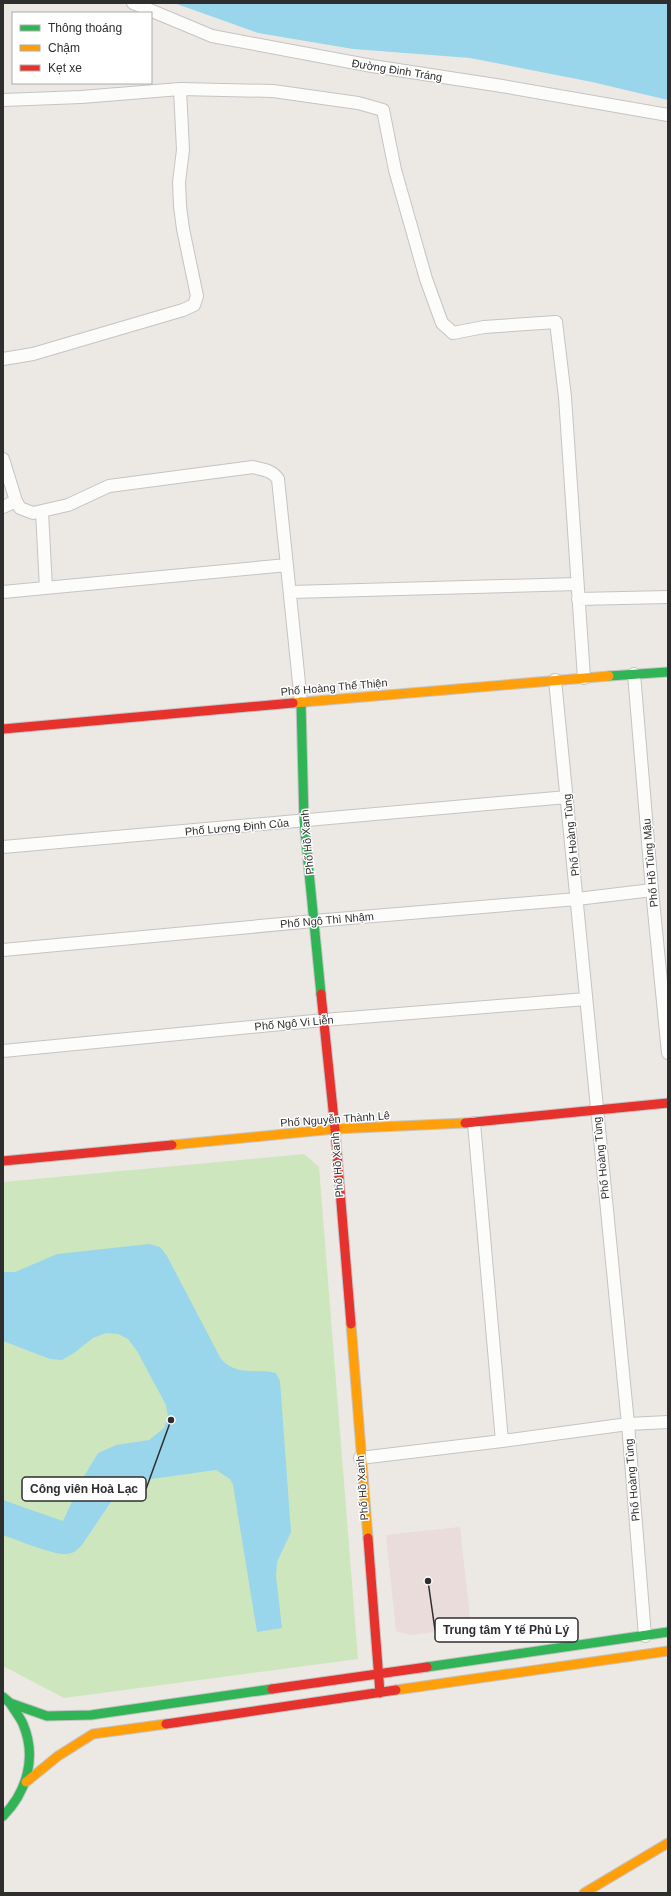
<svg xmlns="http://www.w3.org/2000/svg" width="671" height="1896" font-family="Helvetica,sans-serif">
<rect width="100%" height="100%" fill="#ece8e4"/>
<path fill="#e9dcdb" d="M460,1527L471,1627L411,1635L396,1631L386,1535Z"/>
<path fill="#cee6be" d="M304,1154L319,1167L358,1659L64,1698L3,1666V1182Z"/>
<path fill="#99d6ec" d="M174,3H668V100L592,82L470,58L353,49L258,33Z
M149,1244L160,1247L167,1256L221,1359C238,1377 255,1368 276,1373L280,1381L291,1532L277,1562L276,1576L282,1628L257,1632L233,1485L230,1479L216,1470L130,1482L121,1487L82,1545C77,1550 73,1554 66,1554C53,1555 17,1540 3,1535V1500L63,1521L83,1478L98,1453L116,1445L149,1440L164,1428L168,1417L166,1405L137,1351L128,1339L118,1334L106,1333L93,1338L74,1353L62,1360L50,1359L3,1341V1272H15L57,1254Z"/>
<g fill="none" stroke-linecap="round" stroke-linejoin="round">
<g stroke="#c5c4c5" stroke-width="14">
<path id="street" d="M133,3L212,36L372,66L502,86L668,115
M3,100L81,97L180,89L273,91L358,103L383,110L395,170L426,279L442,323L453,333L484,327L556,322L565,397L584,678
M3,359L33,354L183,310L194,305L197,296L183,229L180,206L179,182L183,150L180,89
M3,459L16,501L20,508L33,513L68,505L109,486L253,467C263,470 272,470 278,479L301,702
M3,507L16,501
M42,512L46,588
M3,592L287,565
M291,592L577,584
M578,599L668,597
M634,674L652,890L668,1053
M555,680L628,1424L645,1636
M3,847L567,797
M3,950L314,921L577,899L652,890
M3,1051L324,1020L586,999
M474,1123L502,1441
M360,1458L502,1441L628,1424L668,1422"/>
</g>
<g stroke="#c5c4c5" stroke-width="11">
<path id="fast" d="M609,676L668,672
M301,702L304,821L321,994
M427,1667L668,1632
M3,1697L10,1703L47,1716L91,1715L272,1689
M3,1816C27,1792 37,1757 23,1724C20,1717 14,1710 10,1703"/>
</g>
<g stroke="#c5c4c5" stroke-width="11">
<path id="slow" d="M293,703L609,676
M172,1145L335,1129L465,1123
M351,1324L368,1538
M396,1690L668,1651
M26,1782L58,1756L93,1734L166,1724
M584,1893L668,1843"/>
</g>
<g stroke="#c5c4c5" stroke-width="11">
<path id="jam" d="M3,729L293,703
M321,994L335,1129L351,1324
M465,1123L668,1103
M3,1161L172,1145
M368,1538L380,1693
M272,1689L427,1667
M166,1724L396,1690"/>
</g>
<use href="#street" stroke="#fcfcfb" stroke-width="12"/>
<use href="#fast" stroke="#30b455" stroke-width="9"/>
<use href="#slow" stroke="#ff9f0a" stroke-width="9"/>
<use href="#jam" stroke="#e5322d" stroke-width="9"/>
</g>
<g text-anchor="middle" stroke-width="3" stroke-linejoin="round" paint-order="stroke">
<g font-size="11" fill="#2e2e2e" stroke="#fff">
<text transform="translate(397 70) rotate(9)" y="4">Đường Đinh Tráng</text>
<text transform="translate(334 687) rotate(-5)" y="4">Phố Hoàng Thế Thiện</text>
<text transform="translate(237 827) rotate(-5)" y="4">Phố Lương Định Của</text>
<text transform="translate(571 835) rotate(-96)" y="4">Phố Hoàng Tùng</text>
<text transform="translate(307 842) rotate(-95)" y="4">Phố Hồ Xanh</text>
<text transform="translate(650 863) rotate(-95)" y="4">Phố Hồ Tùng Mậu</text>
<text transform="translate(327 920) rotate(-5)" y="4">Phố Ngô Thì Nhậm</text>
<text transform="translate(294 1023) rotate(-5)" y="4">Phố Ngô Vi Liễn</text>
<text transform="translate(335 1119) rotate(-4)" y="4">Phố Nguyễn Thành Lê</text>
<text transform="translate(601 1158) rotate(-96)" y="4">Phố Hoàng Tùng</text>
<text transform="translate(337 1165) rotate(-94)" y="4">Phố Hồ Xanh</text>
<text transform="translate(632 1480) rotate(-95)" y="4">Phố Hoàng Tùng</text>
<text transform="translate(362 1488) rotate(-94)" y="4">Phố Hồ Xanh</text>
</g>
</g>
<path fill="none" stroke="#2e2e2e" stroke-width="1.5" d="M171 1420L146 1489M428 1581L435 1630"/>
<g fill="#2e2e2e" stroke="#fff" stroke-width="1.5">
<circle cx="171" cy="1420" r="4"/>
<circle cx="428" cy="1581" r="4"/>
</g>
<g fill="#fff" stroke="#2e2e2e" stroke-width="1.5">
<rect x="22" y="1477" width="124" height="24" rx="4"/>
<rect x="435" y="1618" width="143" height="24" rx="4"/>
</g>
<g font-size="12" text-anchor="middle" font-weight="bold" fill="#2e2e2e">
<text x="84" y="1493">Công viên Hoà Lạc</text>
<text x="506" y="1634">Trung tâm Y tế Phủ Lý</text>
</g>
<rect width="671" height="1896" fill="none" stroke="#2e2e2e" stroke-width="8"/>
<rect x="12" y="12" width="140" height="72" fill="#ffffff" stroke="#ababab"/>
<rect x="20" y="25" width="20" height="6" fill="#30b455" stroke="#ababab"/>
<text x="48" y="32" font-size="12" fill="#2e2e2e">Thông thoáng</text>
<rect x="20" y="45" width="20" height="6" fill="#ff9f0a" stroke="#ababab"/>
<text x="48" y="52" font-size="12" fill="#2e2e2e">Chậm</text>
<rect x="20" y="65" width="20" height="6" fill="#e5322d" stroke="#ababab"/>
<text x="48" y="72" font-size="12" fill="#2e2e2e">Kẹt xe</text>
</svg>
